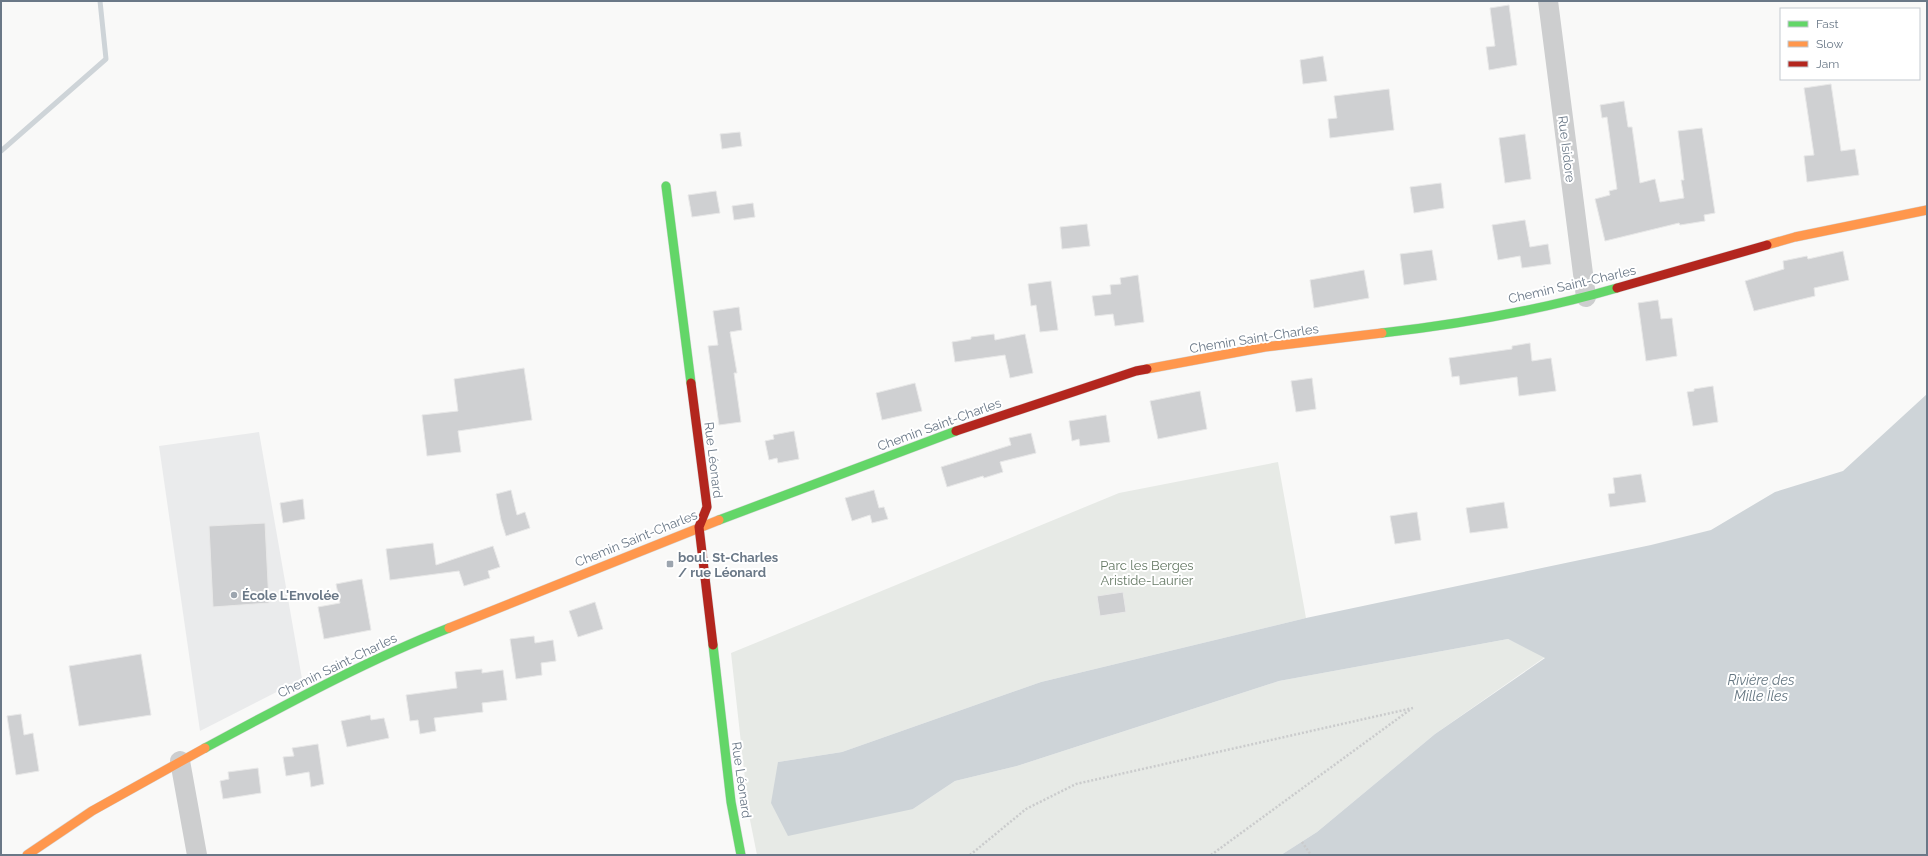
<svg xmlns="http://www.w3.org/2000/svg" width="1928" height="856" font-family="Raleway,sans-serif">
<rect width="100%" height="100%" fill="#f9f9f8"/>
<path fill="#eaebec" d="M259,432L302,679L200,731L159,446Z"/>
<path fill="#e7eae6" d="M1278,462L1306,618L1041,682L842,752L778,762L913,809L955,781L1017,766L1279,681L1508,639L1545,657L1435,734L1317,832L1281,855H757L749,815L731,653L1119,493Z"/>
<path fill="#ced4d8" d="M1927,394V855H1281L1317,832L1435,734L1545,658L1508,639L1279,681L1017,766L955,781L913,809L788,836L771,803L778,762L842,752L1041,682L1306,618L1651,545L1711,530L1775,492L1843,471Z"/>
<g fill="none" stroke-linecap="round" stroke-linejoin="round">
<path stroke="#ced4d8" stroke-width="5" d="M1,151L106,59L100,1"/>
</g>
<path fill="#cfd0d2" stroke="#e8e8e8" d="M1509,5L1517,65L1489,70L1486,47L1495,46L1490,8Z
M1323,56L1327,81L1303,84L1300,60Z
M1831,84L1841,151L1855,149L1859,175L1807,182L1804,156L1814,155L1804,88Z
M1389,89L1394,130L1330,138L1328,119L1337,118L1334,96Z
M1624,101L1628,127H1632L1640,183L1655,179L1660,202L1684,198L1681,180H1684L1678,131L1702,128L1715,213L1704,215L1705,221L1680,225L1679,223L1605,241L1595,199L1610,195L1609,191L1617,189L1607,117L1602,118L1600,105Z
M740,132L742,146L722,149L720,134Z
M1525,134L1531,179L1505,183L1499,138Z
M1441,183L1444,208L1414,213L1410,187Z
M716,191L720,213L692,217L688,195Z
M753,203L755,217L734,220L732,206Z
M1525,220L1530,247L1548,244L1551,264L1522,268L1520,256L1498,260L1492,225Z
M1087,224L1090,246L1062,249L1060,227Z
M1432,250L1437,280L1404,285L1400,254Z
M1843,251L1849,280L1814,288L1815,296L1754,311L1745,281L1784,269L1783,261L1807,256L1808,259Z
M1364,270L1369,298L1314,308L1310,280Z
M1138,275L1144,322L1115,326L1113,314L1095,316L1092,296L1111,294L1110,285L1121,284L1120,278Z
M1051,281L1058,330L1040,332L1036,305L1031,306L1028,284Z
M1658,300L1661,319L1672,318L1677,356L1646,361L1638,303Z
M739,307L742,330L730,332L737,373H734L741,422L719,425L708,346L718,345L713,311Z
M994,334L995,340L1025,334L1033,373L1010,378L1005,355L955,362L952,342L971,339V337Z
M1530,343L1532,361L1551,358L1556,391L1519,396L1517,377L1460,385L1459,376L1452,377L1449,358L1512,349V346Z
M524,368L532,420L458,431L461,452L427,456L422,415L458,411L454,379Z
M1312,378L1316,409L1296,412L1291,381Z
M915,383L922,411L882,420L876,393Z
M1713,386L1718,422L1693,426L1687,392L1694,391V389Z
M1200,391L1207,429L1158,439L1150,401Z
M1106,415L1110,442L1080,446L1079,439L1072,441L1069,421Z
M794,431L799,459L778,463L777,458L769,460L765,441L774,439L773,435Z
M1031,433L1036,453L1000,462L1003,472L984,478L983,476L947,487L941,467L1011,445L1009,438Z
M1641,474L1646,502L1610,507L1608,494L1615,493L1613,478Z
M511,490L517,515L525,512L530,528L506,536L501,520L496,494Z
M874,490L879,508L884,507L888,519L872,523L870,515L852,521L845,498Z
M303,499L305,519L283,523L280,503Z
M1504,502L1508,528L1470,533L1466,508Z
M1417,512L1421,540L1395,544L1390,516Z
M265,523L269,603L213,607L209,526Z
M433,543L436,565L493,546L500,567L488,571L490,578L464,586L459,571L390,580L386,549Z
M362,579L371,630L324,639L318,607L340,603L336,584Z
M1123,592L1126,612L1100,616L1097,596Z
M595,602L603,629L578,637L569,611Z
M534,636L535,643L553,640L556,661L541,663L542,675L516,679L510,639Z
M141,654L151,715L79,726L69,666Z
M482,669V673L503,670L507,700L482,703L483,712L434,718L436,731L420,734L418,720L410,721L406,695L457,688L455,672Z
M21,714L24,735L33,733L39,771L16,775L7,716Z
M370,715L371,720L384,718L389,738L347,747L341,721Z
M318,744L324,784L311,787L309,772L286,776L283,757L294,756L292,748Z
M258,768L261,793L223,799L220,781L229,779L228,772Z"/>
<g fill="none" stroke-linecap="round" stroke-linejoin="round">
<g stroke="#d5d6d7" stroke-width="10">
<path id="fast" d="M666,186L691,383
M1382,333C1461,324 1541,310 1617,288
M719,520L956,431
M713,645L731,802L741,855
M205,748C285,705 365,661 449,628"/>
</g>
<g stroke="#d5d6d7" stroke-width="10">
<path id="slow" d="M1767,245L1795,237L1927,210
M1147,369L1265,347L1382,333
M449,628L719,520
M27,855L92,811L205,748"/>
</g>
<g stroke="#d5d6d7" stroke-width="10">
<path id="jam" d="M1617,288L1767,245
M691,383L707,507L699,527L713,645
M956,431L1136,371L1147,369"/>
</g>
<path stroke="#cacbcc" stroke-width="2.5" stroke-dasharray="2 2" stroke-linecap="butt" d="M1302,842L1311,855
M970,855L1026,809L1076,784L1413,708
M1211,855L1411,709"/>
<path stroke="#cdcecf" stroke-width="20" d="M1548,1L1586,297
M180,761L197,855"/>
<use href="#fast" stroke="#63d668" stroke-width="9"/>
<use href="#slow" stroke="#ff974d" stroke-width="9"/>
<use href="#jam" stroke="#b3261e" stroke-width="9"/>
</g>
<g fill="#9ca5af" stroke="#fff" stroke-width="1.5">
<rect x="666" y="560" width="8" height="8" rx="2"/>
<circle cx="234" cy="595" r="4"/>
</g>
<g text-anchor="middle" stroke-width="4" stroke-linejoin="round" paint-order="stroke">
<g font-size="13" fill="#6a7887" stroke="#fff">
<text transform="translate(1567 149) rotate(83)" y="5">Rue Isidore</text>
<text transform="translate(1572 284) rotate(-13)" y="5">Chemin Saint-Charles</text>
<text transform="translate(1254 338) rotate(-9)" y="5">Chemin Saint-Charles</text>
<text transform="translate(939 424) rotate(-20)" y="5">Chemin Saint-Charles</text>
<text transform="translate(714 460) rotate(83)" y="5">Rue Léonard</text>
<text transform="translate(636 538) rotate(-22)" y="5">Chemin Saint-Charles</text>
<text transform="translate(337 665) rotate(-26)" y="5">Chemin Saint-Charles</text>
<text transform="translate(742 780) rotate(82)" y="5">Rue Léonard</text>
</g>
<g font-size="13" font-weight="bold" fill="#6a7887" stroke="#fff" text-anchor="start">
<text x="678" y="562">boul. St-Charles<tspan x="678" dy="15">/ rue Léonard</tspan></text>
<text x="242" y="600">École L'Envolée</text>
</g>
<g font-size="13" fill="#667965" stroke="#fff">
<text x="1147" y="570">Parc les Berges<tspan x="1147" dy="15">Aristide-Laurier</tspan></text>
</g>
<g font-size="14" font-style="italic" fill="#667782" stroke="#fff">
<text x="1761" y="685">Rivière des<tspan x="1761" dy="16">Mille Îles</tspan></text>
</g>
</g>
<rect width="1928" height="856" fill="none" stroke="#6a7887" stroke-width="4"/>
<rect x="1780" y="8" width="140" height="72" fill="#ffffff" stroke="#c3c9cf"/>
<rect x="1788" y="21" width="20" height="6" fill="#63d668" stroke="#c3c9cf"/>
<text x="1816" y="28" font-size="12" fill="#6a7887">Fast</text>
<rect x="1788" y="41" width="20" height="6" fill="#ff974d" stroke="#c3c9cf"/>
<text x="1816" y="48" font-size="12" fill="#6a7887">Slow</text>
<rect x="1788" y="61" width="20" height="6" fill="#b3261e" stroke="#c3c9cf"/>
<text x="1816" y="68" font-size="12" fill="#6a7887">Jam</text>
</svg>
